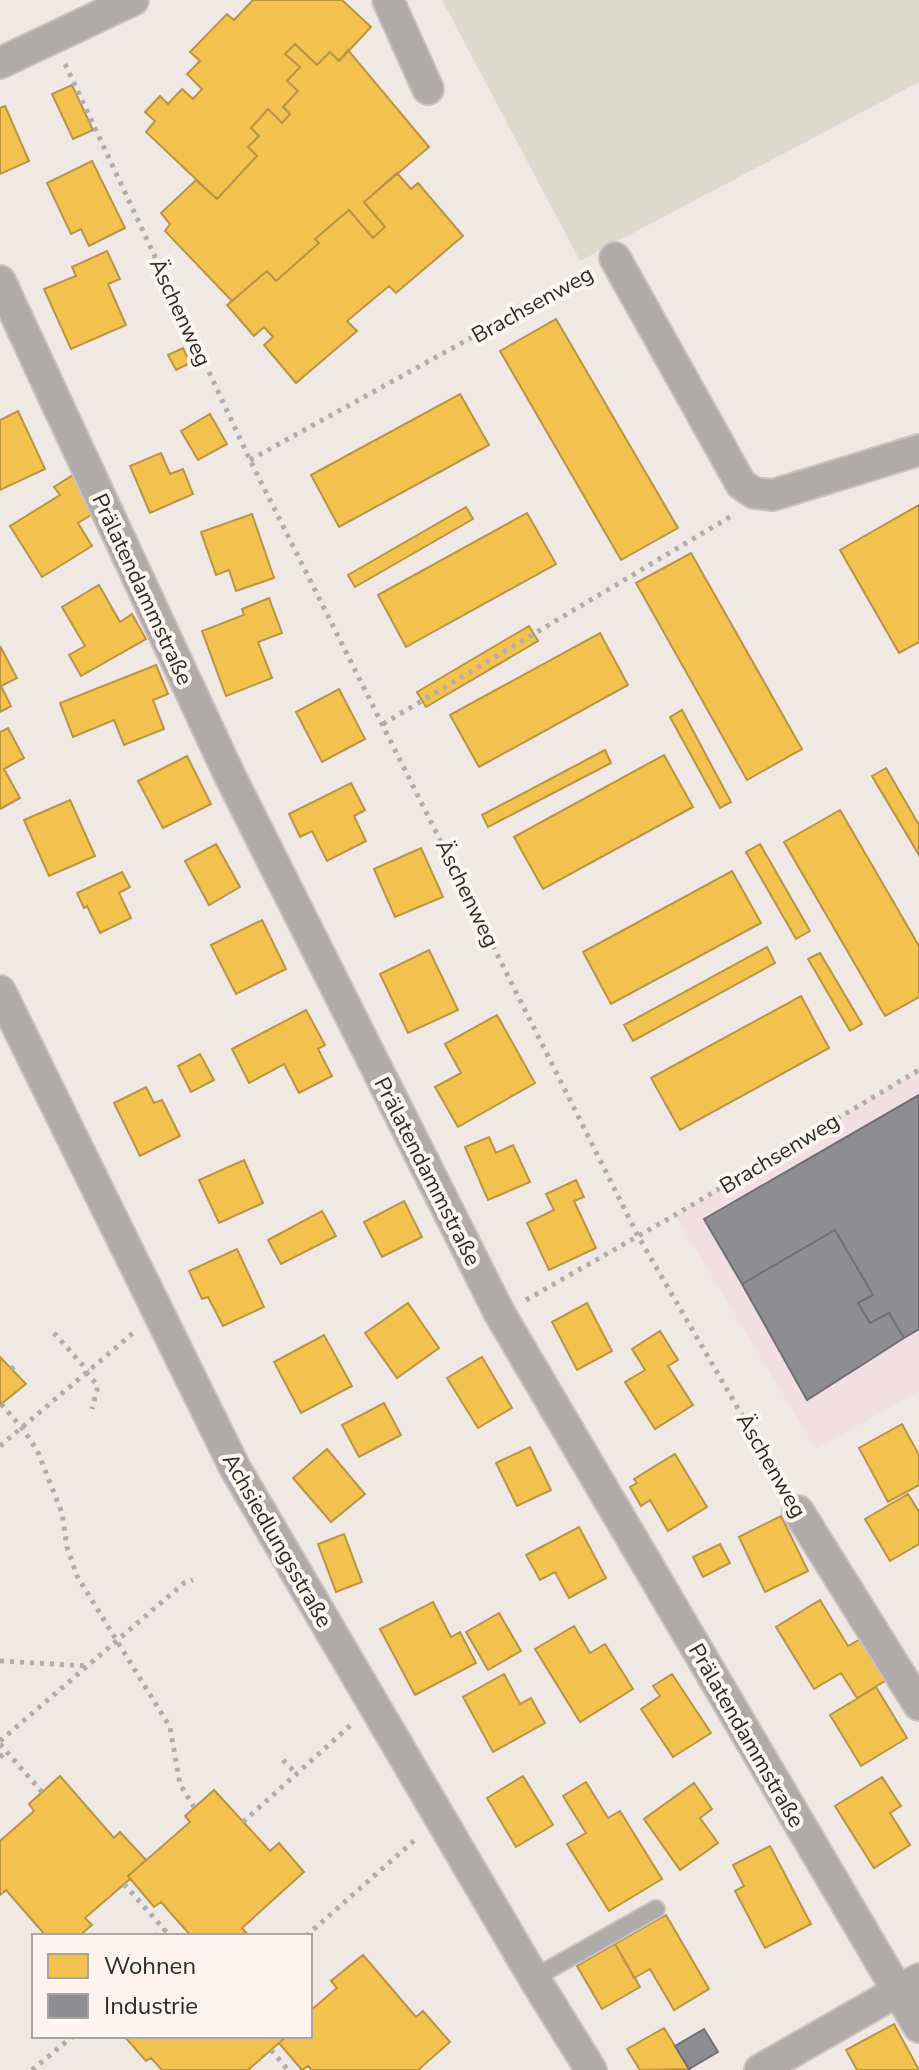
<svg xmlns="http://www.w3.org/2000/svg" width="919" height="2070" font-family="'Nunito Sans',sans-serif">
<rect width="100%" height="100%" fill="#f0e8e5"/>
<path fill="#f1dfe4" d="M919,1070V1391L816,1449L675,1215Z"/>
<path fill="#dcdacc" d="M442,0H919V82L580,261Z"/>
<path fill="#f2c14e" stroke="#b89443" stroke-width="2" d="M253,0H342L371,27L339,61L330,52L317,65L295,44L285,54L300,67L287,81L298,91L283,107L290,114L282,123L268,109L251,128L259,136L248,147L257,156L217,199L146,132L155,121L145,112L160,96L168,104L182,89L193,99L202,89L187,74L200,61L190,52L227,14L234,20Z
M295,44L317,65L330,52L339,61L348,50L429,147L364,202L385,227L373,238L349,210L315,239L319,243L276,281L267,271L232,301L165,231L170,224L161,213L196,180L217,199L257,156L248,147L259,136L251,128L268,109L282,123L290,114L283,107L298,91L287,81L300,67L285,54Z
M72,85L93,130L73,139L52,94Z
M5,106L29,161L0,174V108Z
M92,161L125,228L89,246L81,229L71,234L47,183Z
M397,173L411,189L418,183L463,236L396,293L389,286L347,321L357,331L296,383L264,345L273,337L264,327L254,336L227,305L267,271L276,281L319,243L315,239L349,210L373,238L385,227L364,202Z
M107,251L120,279L108,284L126,325L71,349L44,289L76,276L72,267Z
M556,319L678,528L621,560L500,351Z
M183,348L190,363L176,370L168,355Z
M460,394L489,445L339,527L311,475Z
M18,411L45,469L0,490V420Z
M210,414L227,444L198,460L181,431Z
M161,453L170,474L183,469L193,494L150,513L130,466Z
M73,475L96,512L78,523L92,546L42,577L10,526L60,495L54,487Z
M919,505V642L899,653L840,550Z
M466,507L473,519L355,587L348,575Z
M527,513L556,564L406,647L378,595Z
M252,514L274,578L236,591L229,570L216,575L201,532Z
M691,553L802,749L747,780L636,583Z
M99,585L120,622L132,614L146,639L81,676L69,655L85,646L62,607Z
M269,598L282,633L258,642L272,678L226,696L202,631L244,615L242,609Z
M529,626L538,641L426,707L417,692Z
M600,633L628,685L479,767L450,715Z
M0,646L17,678L1,686L11,706L0,712Z
M156,665L168,694L153,700L164,729L124,745L114,720L73,737L60,703Z
M339,689L365,739L322,762L296,712Z
M682,710L731,802L720,808L670,717Z
M8,728L24,758L4,769L20,798L0,809V732Z
M605,750L611,763L488,827L482,815Z
M664,755L693,807L543,889L514,837Z
M187,756L211,804L163,828L138,781Z
M886,768L919,825V855L872,776Z
M351,783L365,810L354,816L366,841L327,861L312,831L300,837L289,814Z
M70,800L95,856L49,876L24,820Z
M840,810L919,946V997L885,1016L784,842Z
M216,844L240,887L209,905L185,861Z
M760,844L810,931L796,939L746,852Z
M421,848L443,897L395,917L374,869Z
M732,871L761,923L611,1004L583,952Z
M122,872L130,887L119,893L131,918L100,933L87,906L84,908L77,893Z
M262,920L286,969L236,994L211,945Z
M767,947L775,963L633,1041L624,1025Z
M429,950L458,1010L408,1033L380,974Z
M820,953L862,1024L850,1031L808,959Z
M801,996L829,1048L680,1130L651,1078Z
M306,1010L325,1045L318,1049L332,1076L299,1093L284,1064L249,1083L232,1049Z
M497,1015L535,1083L458,1127L435,1087L461,1073L445,1044Z
M200,1054L214,1080L191,1092L178,1066Z
M146,1087L154,1103L162,1100L180,1136L140,1156L114,1103Z
M489,1137L496,1153L513,1145L530,1182L488,1200L465,1147Z
M244,1160L263,1203L219,1223L199,1180Z
M576,1180L584,1197L574,1201L596,1248L549,1270L527,1223L554,1210L546,1194Z
M404,1201L422,1237L382,1257L364,1222Z
M322,1211L336,1236L281,1264L268,1240Z
M237,1249L264,1307L223,1326L208,1297L202,1299L189,1271Z
M408,1303L439,1348L397,1378L365,1333Z
M587,1303L612,1351L577,1370L552,1322Z
M660,1331L678,1360L668,1366L693,1405L655,1429L625,1382L645,1370L632,1349Z
M324,1335L352,1386L301,1413L274,1362Z
M0,1357L26,1384L0,1405Z
M482,1357L512,1408L478,1428L447,1378Z
M384,1403L401,1435L359,1457L342,1425Z
M902,1424L919,1455V1485L888,1502L859,1448Z
M530,1447L551,1490L517,1506L496,1463Z
M327,1449L365,1494L331,1522L293,1478Z
M675,1454L707,1507L668,1531L650,1500L641,1506L630,1487L637,1483L634,1479Z
M908,1494L919,1512V1544L890,1561L865,1519Z
M781,1516L808,1571L765,1592L739,1537Z
M579,1527L606,1578L569,1598L555,1572L540,1580L526,1555Z
M344,1534L362,1582L336,1592L318,1544Z
M720,1544L730,1563L703,1577L693,1557Z
M820,1600L848,1646L864,1637L890,1678L857,1698L841,1673L814,1689L776,1627Z
M433,1602L451,1637L460,1632L476,1663L415,1695L380,1629Z
M499,1613L521,1651L488,1670L466,1632Z
M574,1626L590,1653L605,1644L633,1689L580,1722L535,1649Z
M504,1674L520,1704L531,1698L545,1723L493,1752L463,1697Z
M672,1674L711,1733L673,1757L641,1709L660,1696L653,1686Z
M876,1687L907,1738L861,1766L830,1715Z
M60,1776L114,1838L120,1832L146,1860L128,1876L130,1879L85,1918L92,1925L79,1936H46L6,1890L0,1895V1841L34,1811L29,1804Z
M523,1776L553,1825L516,1847L487,1798Z
M882,1777L901,1806L890,1813L910,1845L874,1868L835,1806Z
M586,1782L608,1818L620,1811L662,1879L609,1911L567,1844L586,1833L563,1796Z
M694,1783L712,1809L700,1818L718,1843L680,1870L644,1819Z
M214,1790L270,1851L279,1843L304,1872L242,1928L249,1936H191L161,1902L154,1907L128,1876L190,1822L185,1816Z
M770,1846L811,1924L765,1948L735,1891L744,1886L733,1865Z
M666,1915L709,1989L674,2010L650,1969L634,1978L615,1944Z
M615,1944L640,1987L602,2009L577,1966Z
M363,1955L416,2017L423,2011L450,2042L418,2070H312L308,2066L302,2070L279,2043L287,2036H310V2011L337,1988L331,1981Z
M894,2024L919,2070H857L846,2050Z
M664,2028L689,2069L640,2070L627,2049Z
M124,2036H287L248,2070H162L151,2058L146,2061Z"/>
<path fill="#8d8d92" stroke="#716f72" stroke-width="2" d="M919,1095V1329L904,1338L889,1313L870,1323L858,1303L873,1295L835,1230L742,1284L704,1219Z
M835,1230L873,1295L858,1303L870,1323L889,1313L904,1338L807,1400L742,1284Z
M704,2029L718,2052L689,2069L675,2046Z"/>
<g fill="none" stroke-linecap="round" stroke-linejoin="round">
<g stroke="#c9c3c0" stroke-width="20">
<path id="lane" d="M534,1978L656,1909"/>
</g>
<g stroke="#c9c3c0" stroke-width="34">
<path id="street" d="M388,0L428,89
M0,63L133,0
M615,258L741,484L754,493L773,495L919,450
M0,281L229,774L500,1314L919,2027
M0,991L235,1468L534,1978L591,2070
M798,1511L919,1705
M760,2070L919,1979"/>
</g>
<path stroke="#b1adac" stroke-width="5" stroke-dasharray="4 6" stroke-linecap="butt" d="M65,64L250,460L638,1236L783,1486
M250,460L590,272
M383,724L733,515
M526,1300L675,1215L919,1070
M54,1333L88,1371
M11,1369L18,1364
M86,1372L98,1386L92,1409
M1,1404L22,1428L37,1450L62,1513L67,1547L77,1576L170,1727L180,1784L194,1807
M0,1446L133,1333
M0,1661L87,1666
M0,1741L184,1583L193,1580
M0,1744L42,1792
M0,1757L7,1751
M283,1760L297,1774
M243,1822L352,1724
M124,1884L170,1936
M154,1936L165,1930
M306,1936L416,1839
M109,2036L111,2037
M271,2050L288,2070
M32,2070L73,2036"/>
<use href="#lane" stroke="#aeabaa" stroke-width="16"/>
<use href="#street" stroke="#aeabaa" stroke-width="30"/>
</g>
<g text-anchor="middle" stroke-width="8" stroke-linejoin="round" paint-order="stroke">
<g font-size="22" fill="#302a28" stroke="#fef5f1">
<text transform="translate(532 304) rotate(-29)" y="8">Brachsenweg</text>
<text transform="translate(181 312) rotate(65)" y="8">Äschenweg</text>
<text transform="translate(143 589) rotate(65)" y="8">Prälatendammstraße</text>
<text transform="translate(468 893) rotate(64)" y="8">Äschenweg</text>
<text transform="translate(779 1153) rotate(-31)" y="8">Brachsenweg</text>
<text transform="translate(428 1171) rotate(63)" y="8">Prälatendammstraße</text>
<text transform="translate(772 1465) rotate(60)" y="8">Äschenweg</text>
<text transform="translate(278 1540) rotate(60)" y="8">Achsiedlungsstraße</text>
<text transform="translate(747 1735) rotate(60)" y="8">Prälatendammstraße</text>
</g>
</g>
<rect x="32" y="1934" width="280" height="104" fill="#fef5f1" stroke="#aca4a1" stroke-width="2"/>
<rect x="48" y="1954" width="40" height="24" fill="#f2c14e" stroke="#aca4a1" stroke-width="2"/>
<text x="104" y="1974" font-size="24" fill="#302a28">Wohnen</text>
<rect x="48" y="1994" width="40" height="24" fill="#8d8d92" stroke="#aca4a1" stroke-width="2"/>
<text x="104" y="2014" font-size="24" fill="#302a28">Industrie</text>
</svg>
